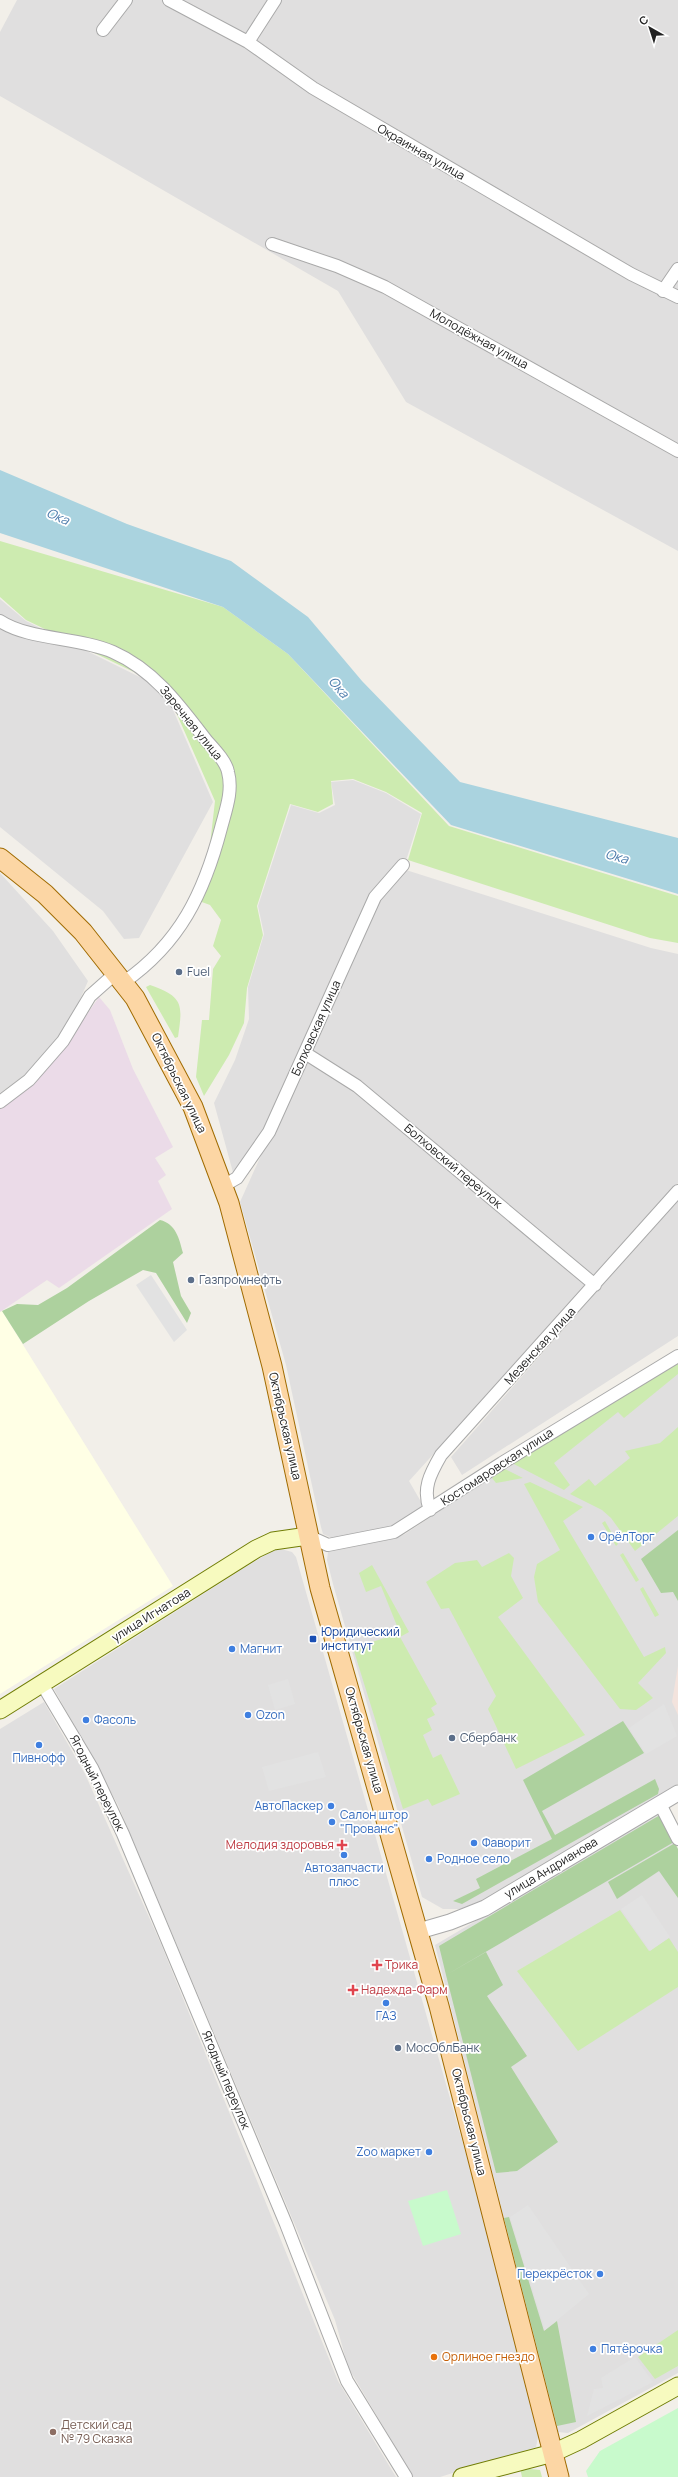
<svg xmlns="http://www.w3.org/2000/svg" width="678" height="2477" font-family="Manrope,sans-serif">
<rect width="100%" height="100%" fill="#f2efe9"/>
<path fill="#e0dfdf" d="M17,0H678V551L406,402L338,291L0,96V32Z
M0,599L26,621L164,689L213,802L139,938L124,939L103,911L0,827Z
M353,780L386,793L421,814L402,873L366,910L258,1145L234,1176L214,1103L235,1060L249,1019L248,987L264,934L258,906L291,805L319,813L335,805L331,782Z
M406,870L651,948L678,954V1183L595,1276L357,1084L306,1053L369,910Z
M0,873L53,931L88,981L69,1025L26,1074L0,1093Z
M306,1056L358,1088L587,1285L409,1481L424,1507L393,1526L332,1538L323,1534L321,1527L286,1365L240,1202Z
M678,1199V1336L462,1475L451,1457Z
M678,1362V1784L482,1902L462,1909H443L422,1897L333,1584L327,1560L328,1552L396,1538L405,1534L505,1467Z
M281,1549L292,1552L296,1557L473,2179L539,2432L536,2447L440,2477H413L348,2367L335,2320L118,1805L54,1689L244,1568L272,1551Z
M44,1702L85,1774L161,1944L338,2381L396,2477H0V1729Z
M659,1813L678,1852V2373L568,2433L558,2432L435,1945Z"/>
<path fill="#ebdbe8" d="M99,997L110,1010L133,1069L173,1147L155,1158L166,1175L158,1181L172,1209L59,1288L47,1280L0,1312V1108L72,1036Z"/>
<path fill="#ffffe5" d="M2,1311L173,1586L0,1694V1312Z"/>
<path fill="#f3e3dd" d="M678,1666V1715L672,1702Z"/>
<path fill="#cdebb0" d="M0,541L223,607L288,654L449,826L678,896V943L650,938L408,860L422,813L386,792L353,779L331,781L333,804L318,812L290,804L257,906L263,935L247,988L244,1023L229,1055L204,1096L196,1077L202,1020H209L213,969L221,956L213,946L221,920L210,905L199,901L205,888L215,801L165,687L26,620L0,597Z
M150,985C183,997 183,1003 178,1037L175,1038L146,987Z
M678,1363V1374L624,1418L618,1412L554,1463L570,1485L564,1490L512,1463Z
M678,1427V1516L635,1551L611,1518L602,1510L570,1494L589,1479L595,1486L630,1458L625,1451L660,1443Z
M505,1469L523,1478L496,1483L492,1478Z
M530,1482L583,1507L563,1521L644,1657L665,1647L666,1653L638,1683L653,1698L636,1710L620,1709L538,1602L534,1577L537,1564L560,1550L524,1484Z
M605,1521L618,1544L616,1546L602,1523Z
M509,1553L514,1558L511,1576L523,1598L498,1617L585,1735L516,1769L488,1709L496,1696L449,1608L441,1609L426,1582L455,1563L477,1560L482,1567Z
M623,1553L639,1580L636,1582L620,1555Z
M372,1565L409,1632L400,1637L437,1704L431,1708L435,1715L427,1719L432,1730L423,1735L433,1758L441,1754L460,1794L432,1806L428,1799L403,1809L353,1648L394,1635L399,1631L381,1586L366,1592L359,1573Z
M643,1587L659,1615L655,1617L640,1589Z
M620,1910L649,1951L669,1938L678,1952V1987L578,2051L517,1971Z
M678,2330V2366L655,2379L638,2357Z
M520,2468L540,2470L542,2477H522Z"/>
<path fill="#add19e" d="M160,1220C176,1224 179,1238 183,1253L173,1262L181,1296L191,1313L187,1323L156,1273L143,1270L89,1301L23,1344L2,1311L17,1304L38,1305L67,1288Z
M678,1530V1601L673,1592L661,1593L641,1559Z
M623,1721L644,1753L542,1811L555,1835L655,1779L659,1789L658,1794L462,1904L453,1901L480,1888L476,1879L552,1839L523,1780Z
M660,1815L674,1842L446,1975L439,1946Z
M675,1843L678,1849V1898L659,1871L617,1899L608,1882Z
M486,1952L503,1985L487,1996L527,2056L511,2067L558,2142L517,2171L496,2173L446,1975Z
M509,2217L544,2331L557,2321L576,2422L557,2426L504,2218Z"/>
<path fill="#c8facc" d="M447,2190L461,2234L423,2246L408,2201Z
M678,2408V2477H588L586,2471L600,2451Z"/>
<path fill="#e2e2e2" d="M151,1275L187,1330L174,1342L136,1285Z
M288,1679L295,1704L275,1710L268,1685Z
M664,1704L677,1736L646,1754L629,1728Z
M318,1752L326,1777L269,1791L262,1767Z
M642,1895L670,1937L650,1951L621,1909Z
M528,2205L589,2294L545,2330L510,2217Z
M635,2357L653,2382L587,2416L594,2389L603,2388L601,2378Z"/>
<path fill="#aad3df" d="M0,470L127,524L231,561L308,617L362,681L460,782L678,838V894L451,825L288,654L223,607L0,533Z"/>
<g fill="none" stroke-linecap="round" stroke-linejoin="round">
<g stroke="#a9a9a9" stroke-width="14">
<path id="minor" d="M169,0L248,42L313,88L631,274L678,297
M103,30L126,0
M248,42L275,0
M272,244L337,266L385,287L678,451
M663,291L678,269
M0,621C29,640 78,637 113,652C154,670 180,706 206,740C214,749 226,761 228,772C233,791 226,809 221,828C204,893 180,943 124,982
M305,1053L357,1086L595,1285
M0,1102L29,1080L63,1041L90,996L117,972
M223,1186L237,1178L269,1132L375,897L403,865
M430,1510C422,1489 430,1474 441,1455L678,1191
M308,1536L328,1545L394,1532L502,1463L678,1356
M42,1684L92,1768L123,1834L286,2224L347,2381L406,2477
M660,1804L678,1839"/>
</g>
<g stroke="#a9a9a9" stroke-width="17">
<path id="tertiary" d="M419,1931L450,1922L485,1908L678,1793"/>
</g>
<g stroke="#707d05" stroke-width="19">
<path id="secondary" d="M0,1710L256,1549L273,1541L308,1536
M462,2477L553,2453L581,2440L678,2386"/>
</g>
<g stroke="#a06b00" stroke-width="21">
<path id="primary" d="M0,858L45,894L83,932L135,998L193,1107L229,1203L272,1366L320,1588L439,2006L559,2477"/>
</g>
<use href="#minor" stroke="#fff" stroke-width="12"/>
<use href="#tertiary" stroke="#fff" stroke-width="15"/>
<use href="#secondary" stroke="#f7fabf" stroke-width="17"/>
<use href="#primary" stroke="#fcd6a4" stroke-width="19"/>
</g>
<g fill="#5c6f8a" stroke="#fff" stroke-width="1.5">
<circle cx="179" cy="972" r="4"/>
<circle cx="191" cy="1280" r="4"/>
<circle cx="452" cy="1738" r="4"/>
<circle cx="398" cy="2048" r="4"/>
</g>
<g fill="#3f7fe0" stroke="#fff" stroke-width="1.5">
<circle cx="591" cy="1537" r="4"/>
<circle cx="232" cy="1649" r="4"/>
<circle cx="248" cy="1715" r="4"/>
<circle cx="86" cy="1720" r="4"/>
<circle cx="39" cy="1745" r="4"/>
<circle cx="331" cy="1806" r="4"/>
<circle cx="332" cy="1822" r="4"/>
<circle cx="474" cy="1843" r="4"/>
<circle cx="344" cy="1855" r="4"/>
<circle cx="429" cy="1859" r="4"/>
<circle cx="386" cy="2003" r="4"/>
<circle cx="429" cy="2152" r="4"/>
<circle cx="600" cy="2274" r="4"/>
<circle cx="593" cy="2349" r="4"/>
</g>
<rect fill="#1a4fb4" stroke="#fff" stroke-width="1.5" x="309" y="1635" width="8" height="8" rx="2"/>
<g fill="#e0444e" stroke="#fff" stroke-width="1.5">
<path d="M340 1839h4v4h4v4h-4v4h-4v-4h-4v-4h4z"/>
<path d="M375 1959h4v4h4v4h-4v4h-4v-4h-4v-4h4z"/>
<path d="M351 1984h4v4h4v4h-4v4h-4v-4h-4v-4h4z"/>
</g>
<circle fill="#e8710a" stroke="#fff" stroke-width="1.5" cx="434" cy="2357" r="4"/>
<circle fill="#8d6e63" stroke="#fff" stroke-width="1.5" cx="53" cy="2432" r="4"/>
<g text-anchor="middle" stroke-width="3.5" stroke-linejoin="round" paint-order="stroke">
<g font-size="12" fill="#222" stroke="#fff">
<text transform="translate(421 152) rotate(30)" y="4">Окраинная улица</text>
<text transform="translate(479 339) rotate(29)" y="4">Молодёжная улица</text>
<text transform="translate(191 723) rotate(51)" y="4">Заречная улица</text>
<text transform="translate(316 1028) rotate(-66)" y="4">Болховская улица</text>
<text transform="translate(179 1083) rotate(64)" y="4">Октябрьская улица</text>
<text transform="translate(453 1166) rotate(40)" y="4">Болховский переулок</text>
<text transform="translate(540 1346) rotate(-48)" y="4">Мезенская улица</text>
<text transform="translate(285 1426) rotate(77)" y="4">Октябрьская улица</text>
<text transform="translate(497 1467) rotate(-33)" y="4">Костомаровская улица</text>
<text transform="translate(151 1615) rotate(-32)" y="4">улица Игнатова</text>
<text transform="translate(364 1740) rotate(74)" y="4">Октябрьская улица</text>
<text transform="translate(97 1783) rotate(63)" y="4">Ягодный переулок</text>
<text transform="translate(551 1868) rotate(-31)" y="4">улица Андрианова</text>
<text transform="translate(226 2080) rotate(67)" y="4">Ягодный переулок</text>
<text transform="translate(469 2122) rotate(76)" y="4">Октябрьская улица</text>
</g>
<g font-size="12" fill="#4e5e75" stroke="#fff" text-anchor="start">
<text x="187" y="976">Fuel</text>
<text x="199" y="1284">Газпромнефть</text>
<text x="460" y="1742">Сбербанк</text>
<text x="406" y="2052">МосОблБанк</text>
</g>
<g font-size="12" fill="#366cbe" stroke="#fff" text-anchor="start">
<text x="599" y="1541">ОрёлТорг</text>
<text x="240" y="1653">Магнит</text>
<text x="256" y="1719">Ozon</text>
<text x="94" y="1724">Фасоль</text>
<text x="39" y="1762" text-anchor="middle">Пивнофф</text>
<text x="323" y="1810" text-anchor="end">АвтоПаскер</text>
<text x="340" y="1819">Салон штор<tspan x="340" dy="14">"Прованс"</tspan></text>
<text x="482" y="1847">Фаворит</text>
<text x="437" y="1863">Родное село</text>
<text x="344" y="1872" text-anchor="middle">Автозапчасти<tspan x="344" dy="14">плюс</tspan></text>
<text x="386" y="2020" text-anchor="middle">ГАЗ</text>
<text x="421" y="2156" text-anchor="end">Zoo маркет</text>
<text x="592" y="2278" text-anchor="end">Перекрёсток</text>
<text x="601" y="2353">Пятёрочка</text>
</g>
<g font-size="12" fill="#164399" stroke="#fff" text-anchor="start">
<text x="321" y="1636">Юридический<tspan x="321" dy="14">институт</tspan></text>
</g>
<g font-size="12" fill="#be3a42" stroke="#fff" text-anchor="start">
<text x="334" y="1849" text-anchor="end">Мелодия здоровья</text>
<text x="385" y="1969">Трика</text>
<text x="361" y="1994">Надежда-Фарм</text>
</g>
<g font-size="12" fill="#c56008" stroke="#fff" text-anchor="start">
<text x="442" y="2361">Орлиное гнездо</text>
</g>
<g font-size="12" fill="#785e54" stroke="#fff" text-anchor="start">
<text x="61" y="2429">Детский сад<tspan x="61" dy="14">№ 79 Сказка</tspan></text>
</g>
<g font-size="13" font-style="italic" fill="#4a7aab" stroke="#fff">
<text transform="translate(58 516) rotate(24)" y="5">Ока</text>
<text transform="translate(339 687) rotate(49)" y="5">Ока</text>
<text transform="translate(617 856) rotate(16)" y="5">Ока</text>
</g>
</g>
<g transform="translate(650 28) rotate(321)" stroke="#ffffff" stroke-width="3" paint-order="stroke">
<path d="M0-3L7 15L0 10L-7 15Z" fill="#222222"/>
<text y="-6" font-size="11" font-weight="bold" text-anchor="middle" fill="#222222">С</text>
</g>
</svg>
